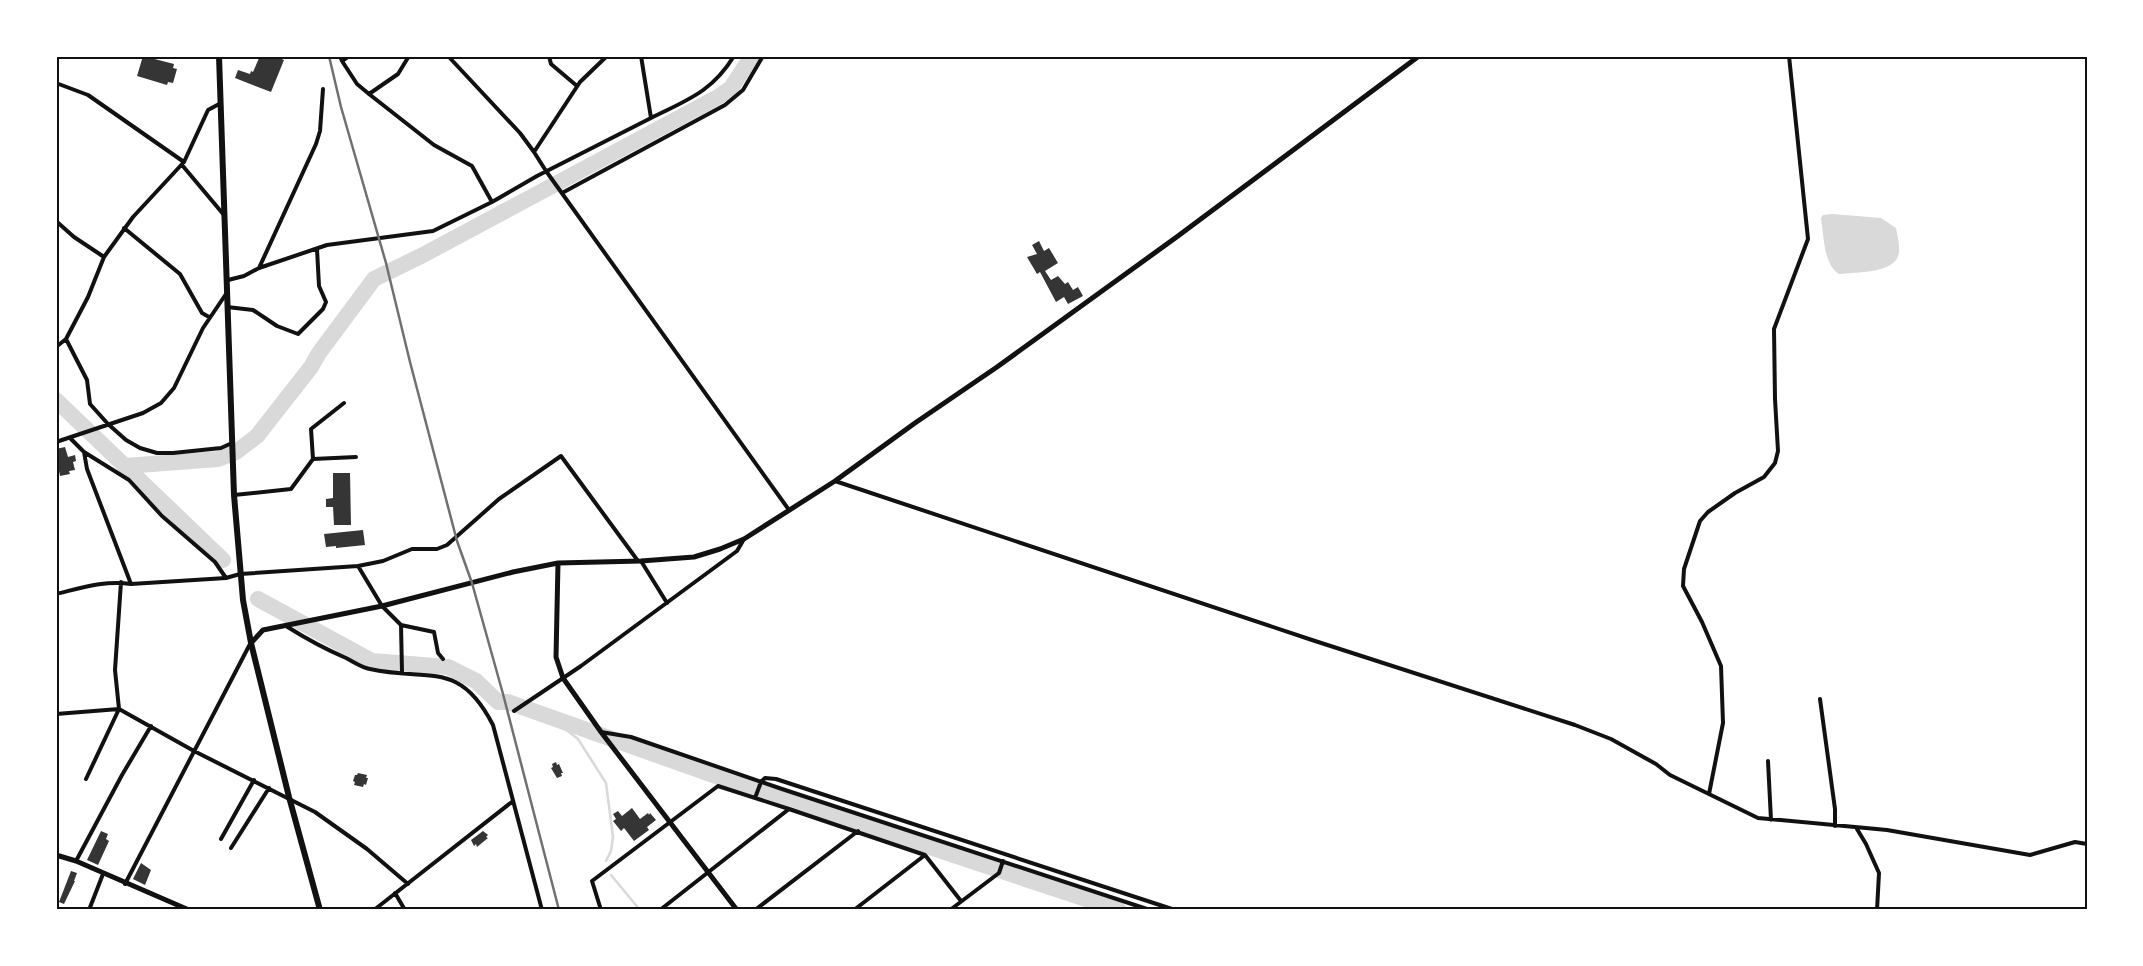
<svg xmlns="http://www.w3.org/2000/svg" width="2143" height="966" font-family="'Golos Text',sans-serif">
<rect width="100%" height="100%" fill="#fff"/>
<path fill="#d9d9d9" d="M1833,214L1881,218L1896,228C1897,235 1900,244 1899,252C1897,274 1856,272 1839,274C1823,264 1824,235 1821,218L1823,215Z"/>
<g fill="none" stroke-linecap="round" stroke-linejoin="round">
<path stroke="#d9d9d9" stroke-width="2.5" d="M550,717L578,739L606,783L613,837L611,851L606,861
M611,875L640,910"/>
<path stroke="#d9d9d9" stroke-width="16" d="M56,400L223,560
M125,466L218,459L236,452L257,436L311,367L319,353L374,279L423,255L718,97L731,88L752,56
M258,599L372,661L448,667L476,681L498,702H508L713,775L1119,910"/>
</g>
<path fill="#353535" d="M143,56L174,64L173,68L177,69L173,83L168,82L167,85L137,76Z
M256,56H274L284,60L271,92L235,78L238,70L250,74L251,71L253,72L259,58Z
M1039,241L1044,251L1049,248L1058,263L1045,271L1051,280L1058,276L1065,284L1068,282L1073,290L1078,287L1083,296L1068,304L1064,297L1056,302L1040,272L1037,274L1027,257L1037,254L1032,245Z
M65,447L68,457L75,455L76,461L73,462L75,470L69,471L70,474L60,476L59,471H56V449Z
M333,473H350L351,525H334L333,507H326V499L333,498Z
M363,530L365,545L336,548V546L326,547L324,534Z
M556,762L557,765L559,764L563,773H561L562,776L557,778L551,768L553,767L552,764Z
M358,773L367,775L366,778H368L366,785L364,784L363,787L354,785L355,782L353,781L355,775H357Z
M632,808L640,819L648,813L649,815L650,813L656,820L647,827L649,830L634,841L624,828L621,831L613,821L616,819L613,814L618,811L622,816Z
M101,831L108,834L106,839L109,841L98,865L87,860Z
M483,831L488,835L486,837L488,838L477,847L476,844L474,846L471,840Z
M141,863L151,870L145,885L133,879Z
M71,871L77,873L74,881H75L64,904L59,902Z"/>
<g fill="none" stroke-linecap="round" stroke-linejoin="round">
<path stroke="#111" stroke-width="4" d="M340,56L342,61L349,56
M448,56L520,133L534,152
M549,56L551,64L577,86
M607,56L580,82L534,152L546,171L789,510
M342,61L357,84L369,94L434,145L472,166L492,202
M56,83L88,95L184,162
M369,94L398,74L409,56
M221,103L208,110L184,162L133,217L104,257L88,297L66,339L87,380L90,404L108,424L126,440L140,448L157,453H173L221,448L232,443
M651,118C687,100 712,92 734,56
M182,165L224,215
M562,193L725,105L743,90L763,56
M56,221L74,237L104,257
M124,228L180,274L202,313L209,317
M259,268L316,144L320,131L323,89
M228,280L244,276L259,268L327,245L433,231L492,202L537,176L651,118L641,56
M227,307L253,310L277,326L298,334L323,309L326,302L319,286L317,249
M56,347L66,339
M70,438L84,452L129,480L162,516L215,562L226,578
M56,442L143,413L161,403L174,388L203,328L226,294
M84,452L87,469L131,584
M313,459L356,457
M835,481L1312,640L1575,725L1611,739L1656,764L1670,775L1758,818L1887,830L2030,855L2075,842L2087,844
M234,495L291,489L313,459L311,429L344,403
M641,561L667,603
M358,566L383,561L412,549H437L447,545L499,499L561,456L638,561
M56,594C81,588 105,580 131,584L226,578L240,574L358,566L382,606L401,625L402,672
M401,625L434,632L438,653L443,659
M286,626C305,638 325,649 346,658C354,662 362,668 370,669C429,682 459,659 493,725L542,910
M1820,699L1835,809V826
M514,711L581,666L737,551L744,539
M56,714L119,709L194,751L315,812L367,849L408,884
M601,732L631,737L782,789L1150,910
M1768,761L1771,820
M86,779L119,709L115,670L121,582
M1709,794L1723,723L1721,666L1702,622L1683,586L1684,569L1700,521L1708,512L1735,493L1764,477L1775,463L1778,451L1775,399L1774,329L1808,239L1789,56
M755,798L761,782L765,778L776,779L1175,910
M1857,829L1866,844L1879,873L1877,910
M221,839L254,780
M231,848L269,788
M76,861L122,775L151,726
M125,884L250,644
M395,893L405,910
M89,910L103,874
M374,910L513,801
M601,910L592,881L718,786L789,809
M660,910L789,809L925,855
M755,910L858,831
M854,910L925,855L961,901
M950,910L999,873L1003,861"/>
<path stroke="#111" stroke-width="5" d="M558,563L556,657L563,678L601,732L737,910
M251,643L263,630L382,606L513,572L558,563L641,561L694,557L720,549L744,539L835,481L915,423L997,367L1178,236L1419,56
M56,855L76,861L189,910"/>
<path stroke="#111" stroke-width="6" d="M219,56L234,495L243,600L251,643L289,797L320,910"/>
<path stroke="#707070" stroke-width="2.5" d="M329,56L341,107L386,263L410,362L457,541L472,583L503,694L559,910"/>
</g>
<rect width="2143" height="966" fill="none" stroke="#ffffff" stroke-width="115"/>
<rect x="58" y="58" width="2028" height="850" fill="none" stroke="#111" stroke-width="2"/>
</svg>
